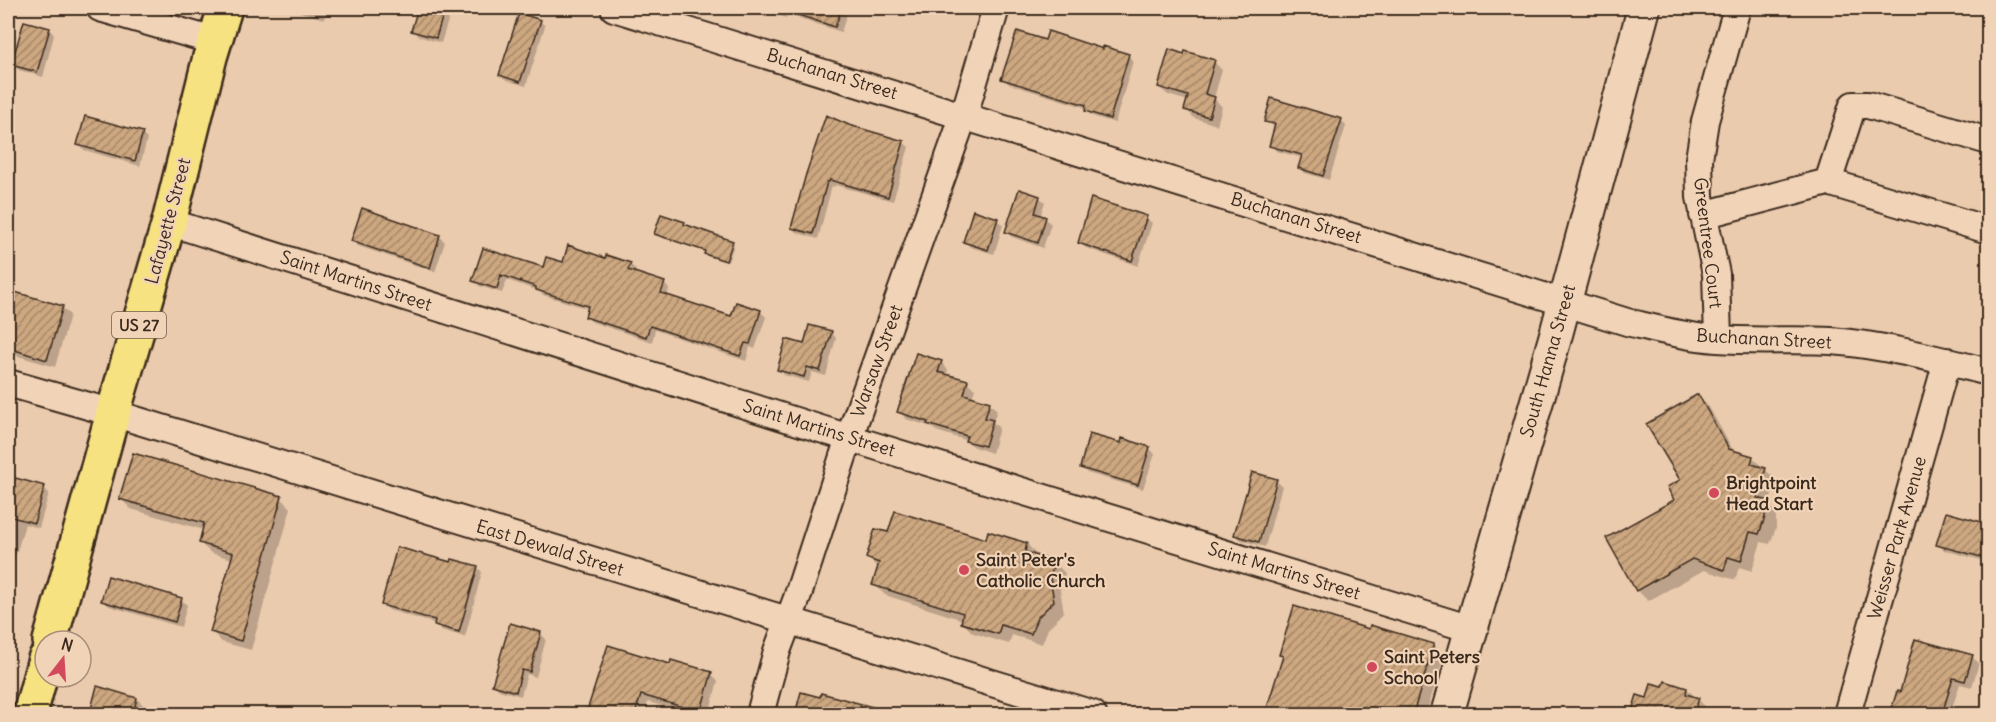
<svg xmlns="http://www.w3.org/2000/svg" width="1996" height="722" font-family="Delius,sans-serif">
<defs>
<pattern id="building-hatch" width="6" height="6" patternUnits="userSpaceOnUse" patternTransform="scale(1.5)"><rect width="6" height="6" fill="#cca780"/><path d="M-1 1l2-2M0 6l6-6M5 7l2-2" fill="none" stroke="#a78868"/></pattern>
</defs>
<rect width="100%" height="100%" fill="#ebcbad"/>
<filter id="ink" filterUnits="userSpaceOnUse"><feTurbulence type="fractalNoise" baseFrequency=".0167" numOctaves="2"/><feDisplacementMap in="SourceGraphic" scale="12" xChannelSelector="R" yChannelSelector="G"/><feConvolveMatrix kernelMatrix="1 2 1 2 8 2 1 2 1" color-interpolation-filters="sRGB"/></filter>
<g filter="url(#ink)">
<path fill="#0003" d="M287,8H328L324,19Z
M419,8H452L441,43L418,36L413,30Z
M756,8H849L841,32L787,14L786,18Z
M540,21L545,26L526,86L506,80L501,75Z
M49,29L54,35L43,77L19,70L13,65Z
M1046,42L1128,55L1133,61L1115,123L1092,116L1086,110L1087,108L1009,84L1003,78Z
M1214,62L1222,70L1214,98L1222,107L1217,125L1194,118L1186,109L1188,101L1168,95L1159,87Z
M1341,120L1346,126L1329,180L1305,173L1300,168L1303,158L1276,151L1271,145L1276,128L1266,121Z
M849,126L903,142L909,147L893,201L835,185V187L832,186L818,239L798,233L792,228Z
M142,134L147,139L140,166L84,150L79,144Z
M1039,197L1045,202L1040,217L1046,219L1051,224L1043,248L1012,237L1006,232Z
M662,216L732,242L734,245L728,262L708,256L707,252L659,236L656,234Z
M1146,218L1152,223L1138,266L1086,248L1080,243Z
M997,220L1003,225L994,254L970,247L965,241Z
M439,236L445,242L435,272L358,246L353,241Z
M484,250L544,269L564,264L606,259L630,264L636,270L634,273L664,283L669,289L667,296L732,318L760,311L766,317L755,349L750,347L746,361L655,330L652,342L592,322L586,316L589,309L543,295L539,291L507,280L502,293L479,286L474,280Z
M8,291L62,307L70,315L55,367L8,353Z
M831,332L836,338L826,376L812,372L809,382L784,375L779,369L805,346Z
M941,362L948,370L946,376L967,382L975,389L972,398L989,403L997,410L993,422L999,428L992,453L974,447L968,441L936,431L932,427L906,419L899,411Z
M1698,396L1709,407L1734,452L1752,457L1776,480L1769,505L1776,513V528L1770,544L1761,542L1752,571L1739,567L1735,580L1704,570L1648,601L1637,590L1676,501L1682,481Z
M1122,445L1149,448L1155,454L1143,489L1087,473L1081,467Z
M8,477L44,488L49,493L39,528L25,524L8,582Z
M1276,481L1282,486L1265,547L1241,540L1236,535Z
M281,498L291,508L251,650L222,642L212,632L232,559L211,553L200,543L204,530L131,509L121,499Z
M1988,525V562L1944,550L1938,545Z
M889,534L1027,544L1037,555V557L1054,562L1065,573L1060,590L1064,612L1048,629L1042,644L1012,635L1009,644L973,633L962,622L963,620L885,595L874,584L879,569L868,558Z
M452,564L477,567L482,572L465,637L441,630L436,624L389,610L383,604Z
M181,599L187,605L181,627L109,606L103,600Z
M1370,631L1433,646L1444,656L1426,714H1266L1284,657L1281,654Z
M540,633L546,639L536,677L527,674L521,696L499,690L494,685Z
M1972,657L1979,663L1972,687L1960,684L1950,714H1891L1898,693L1901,694Z
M671,666L711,673L718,681L709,714H684V712L648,702L644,714H582L584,707L589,709Z
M1687,689L1709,710L1708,714H1633L1638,697L1648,700Z
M802,694L867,710L880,714H796Z
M137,699L145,707L143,714H96L92,709Z"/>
<path fill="url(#building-hatch)" stroke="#3b2a1e" stroke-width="1.5" d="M418,8H445L436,38L411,31Z
M787,8H842L835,27L786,11Z
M519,13L541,20L520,82L499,75Z
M24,21L50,28L37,72L11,65Z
M1017,31L1045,40L1048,31L1103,49V46L1129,54L1110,119L1085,111L1086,105L1001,79Z
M1169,49L1184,54L1185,51L1215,60L1205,94L1215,97L1209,117L1184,110L1188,96L1158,87Z
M1271,98L1342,119L1323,176L1298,168L1302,155L1269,146L1275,124L1264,122Z
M826,115L849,125L904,141L888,197L830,180L829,182H827L813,234L791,228L806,174Z
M85,116L143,132L135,161L77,145Z
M1019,189L1040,196L1035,213L1046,217L1038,243L1005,232Z
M1091,198L1147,216L1132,261L1078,243Z
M362,208L440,235L430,268L351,241Z
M973,210L998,218L988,250L963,242Z
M661,214L685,222L684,224L733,241L726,261L704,254L705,251L654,234Z
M568,245L605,258L606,255L631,263L628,270L665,282L661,293L731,316L736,302L761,310L750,344L745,343L740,356L650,326L646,337L585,317L588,306L536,290V287L501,275L497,289L472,281L483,248L543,267L546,257L563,262Z
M8,290L63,306L47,360L8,348Z
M809,325L832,331L820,371L807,367L804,377L777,370L786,339L804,344Z
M916,353L942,361L938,372L968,380L964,394L990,402L985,418L993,420L985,446L965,441L967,436L927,424L928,422L897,412Z
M1698,394L1729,449L1753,456L1751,464L1766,468L1757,498L1766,500L1765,517L1759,534L1750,532L1741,561L1728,557L1724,570L1692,559L1636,591L1606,538L1674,500L1667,487L1680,480L1646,424Z
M1089,434L1121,443L1122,438L1150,447L1138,485L1080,468Z
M133,453L282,496L241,641L210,632L233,553L199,543L204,523L119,499Z
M1252,472L1277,479L1259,542L1234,535Z
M8,476L45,486L34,523L8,516Z
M895,511L986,539L988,531L1027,543L1025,552L1055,561L1050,578L1054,601L1037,618L1031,634L1001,625L998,634L961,623L963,613L872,585L879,563L866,558L875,529L888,532Z
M1946,512L1989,524V559L1936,545Z
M397,547L451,562L452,559L478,566L459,632L434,625L435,620L381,605Z
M108,576L182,598L175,622L101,601Z
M1294,606L1369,629L1370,625L1434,644L1413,714H1265L1283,656L1279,655Z
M510,623L541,632L530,672L522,670L516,692L492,685Z
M1915,639L1973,655L1965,681L1953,678L1942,714H1890L1897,691L1900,692Z
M608,645L670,664L671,660L712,672L700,714H682L683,707L641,695L635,714H586Z
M1665,681L1687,688L1686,694L1699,698L1694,714H1631L1637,695L1647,698L1651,683L1663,686Z
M97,686L137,698L133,714H95L96,711L91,709Z
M801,692L820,697L821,693L880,709L879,714H795Z"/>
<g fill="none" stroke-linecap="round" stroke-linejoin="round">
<g stroke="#3b2a1e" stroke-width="30">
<path id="minor" d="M100,8L214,41
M614,8L1627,322C1657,329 1686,337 1717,339C1755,342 1793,339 1831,341C1884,345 1937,359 1988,372
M1828,182L1853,105H1868L1988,141
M1703,215L1828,182L1988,230
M169,222L849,438L1471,629
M1718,339L1716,274L1700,197L1699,159L1705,121L1737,8
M8,383L113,413L1093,714
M760,714L777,651L797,598L849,438L964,115L996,8
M1847,714L1947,361"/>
</g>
<g stroke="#3b2a1e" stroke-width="36">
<path id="tertiary" d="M1447,714L1555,338L1644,8"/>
</g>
<g stroke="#3b2a1e" stroke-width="38">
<path id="trunk" d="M50,641L113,413L169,222L210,57L225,8
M30,714L45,659"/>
</g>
<use href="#minor" stroke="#f1d3b7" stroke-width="26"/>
<use href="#tertiary" stroke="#f1d3b7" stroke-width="32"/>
<use href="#trunk" stroke="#f7e281" stroke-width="33"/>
</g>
</g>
<g fill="#d1495b" stroke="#f1d3b7" stroke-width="2">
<circle cx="1714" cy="493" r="6"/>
<circle cx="964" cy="570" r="6"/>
<circle cx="1372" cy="667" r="6"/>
</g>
<g text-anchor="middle" stroke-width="4.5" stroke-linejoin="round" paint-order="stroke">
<rect fill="#f1d3b7" stroke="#725d4c" stroke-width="1.5" x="112" y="312" width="54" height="26" rx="4.5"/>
<g font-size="16" font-weight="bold" fill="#3b2a1e">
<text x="139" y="331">US 27</text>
</g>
<g font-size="18" fill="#3b2a1e" stroke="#f1d3b7">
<text transform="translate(832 74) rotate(17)" y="6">Buchanan Street</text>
<text transform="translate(1296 218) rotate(17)" y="6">Buchanan Street</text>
<text transform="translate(168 221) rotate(-75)" y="6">Lafayette Street</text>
<text transform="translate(1708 243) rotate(83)" y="6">Greentree Court</text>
<text transform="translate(356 281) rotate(18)" y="6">Saint Martins Street</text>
<text transform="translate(1764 339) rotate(3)" y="6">Buchanan Street</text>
<text transform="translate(877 361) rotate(-70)" y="6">Warsaw Street</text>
<text transform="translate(1548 361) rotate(-74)" y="6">South Hanna Street</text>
<text transform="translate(819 428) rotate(17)" y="6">Saint Martins Street</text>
<text transform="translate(1897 538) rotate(-74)" y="6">Weisser Park Avenue</text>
<text transform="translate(550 548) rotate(17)" y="6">East Dewald Street</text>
<text transform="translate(1284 571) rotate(17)" y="6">Saint Martins Street</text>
</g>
<g font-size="18" font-weight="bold" fill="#3b2a1e" stroke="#f1d3b7" text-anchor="start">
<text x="1726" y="489">Brightpoint<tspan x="1726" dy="21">Head Start</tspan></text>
<text x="976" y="566">Saint Peter's<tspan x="976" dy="21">Catholic Church</tspan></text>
<text x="1384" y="663">Saint Peters<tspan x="1384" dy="21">School</tspan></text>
</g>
</g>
<rect width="1996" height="722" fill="none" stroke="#f1d3b7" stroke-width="30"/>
<rect x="15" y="15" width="1966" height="692" fill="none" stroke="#3b2a1e" stroke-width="2" filter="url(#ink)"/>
<g transform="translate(63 659) rotate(17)"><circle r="28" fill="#f1d3b7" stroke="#a88f7a" stroke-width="1.5"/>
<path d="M0-4.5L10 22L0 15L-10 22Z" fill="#d1495b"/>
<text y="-9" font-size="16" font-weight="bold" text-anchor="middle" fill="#3b2a1e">N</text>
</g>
</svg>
